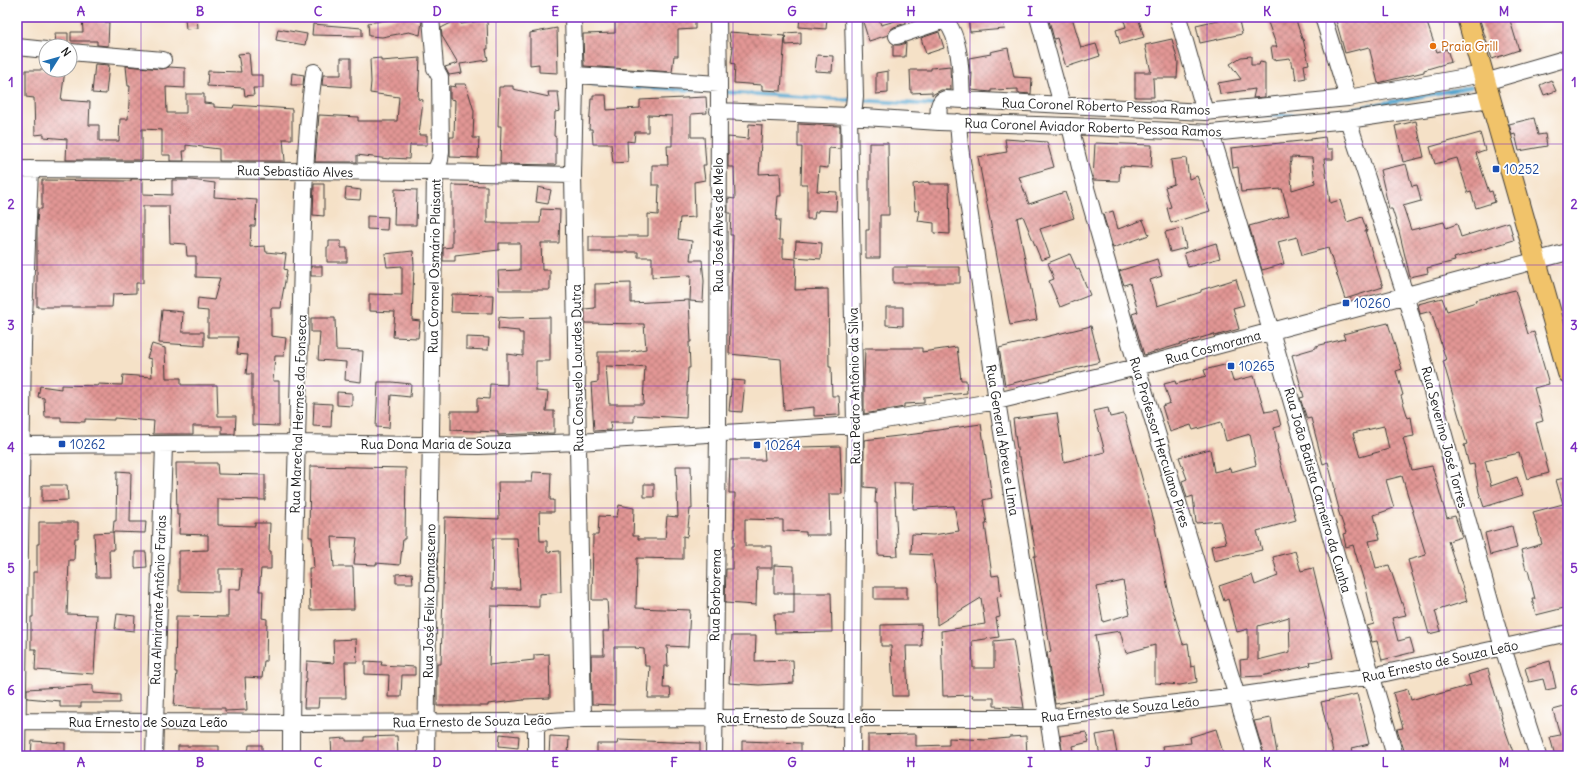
<svg xmlns="http://www.w3.org/2000/svg" width="1585" height="773" font-family="Delius,sans-serif">
<defs>
<pattern id="building-cross-hatch" width="8" height="8" patternUnits="userSpaceOnUse"><rect width="8" height="8" fill="#e29694"/><path d="M0 0l8 8M0 8l8-8" fill="none" stroke="#b67a78"/></pattern>
</defs>
<rect width="100%" height="100%" fill="#fff"/>
<filter id="ink" filterUnits="userSpaceOnUse"><feTurbulence type="fractalNoise" baseFrequency=".025" numOctaves="2"/><feDisplacementMap in="SourceGraphic" scale="8" xChannelSelector="R" yChannelSelector="G"/><feConvolveMatrix kernelMatrix="1 2 1 2 8 2 1 2 1" color-interpolation-filters="sRGB"/></filter>
<filter id="wash" filterUnits="userSpaceOnUse"><feTurbulence type="fractalNoise" baseFrequency=".012" numOctaves="4" result="noise"/><feDisplacementMap in="SourceGraphic" scale="16" xChannelSelector="R" yChannelSelector="G"/><feGaussianBlur stdDeviation="0.9" result="paint"/><feColorMatrix in="noise" values="0 0 0 0 0 0 0 0 0 0 0 0 0 0 0 0 0 1.4 0 .05"/><feComposite in="paint" operator="in"/></filter>
<g filter="url(#wash)">
<rect width="100%" height="100%" fill="#f5e1c7"/>
<g fill="none" stroke-linecap="round" stroke-linejoin="round">
<path stroke="#54a5ce" stroke-width="4" d="M592,84L707,91
M722,92L851,100
M858,100L935,105
M1255,115H1319L1471,87"/>
</g>
<g id="blocks">
<path fill="url(#building-cross-hatch)" fill-rule="evenodd" d="M82,17H96V22H109L108,46L97,45V41H71V32H83Z
M197,17L198,28L186,29L185,18Z
M404,17L422,21L420,35L409,32L382,37L369,36L368,23Z
M449,17H459L461,24L487,20L488,49H486L488,60L460,64L462,73L449,75L445,67L458,63L442,36L441,28L451,23Z
M626,17H695V29L678,30V56H674L672,72L584,66L583,34L615,33V18Z
M800,17H827L826,29L799,27Z
M862,17H878L881,25L906,18V23L894,27L890,30L888,35L869,41L863,22Z
M981,17H1001L1005,29L970,32L968,18Z
M1048,17H1072L1081,48L1096,44L1100,56L1066,67L1057,38L1054,39Z
M1123,17H1138L1144,37L1120,44L1116,30L1126,27Z
M1231,17H1238L1242,34L1200,43L1196,25Z
M1266,17H1295L1302,39H1303L1309,64L1304,65L1306,78L1296,80L1294,67H1292L1290,58L1273,60L1271,47H1277Z
M1335,17H1425L1437,52L1447,49L1451,62L1424,70V72L1378,83L1369,47L1345,53Z
M1479,17H1509L1519,50L1492,59Z
M313,24L362,28V36L312,35Z
M557,28L558,73L539,72V64L530,65V33Z
M278,29L307,34L305,45L276,40Z
M729,32L785,36L781,91L762,90V85L734,83L735,64L731,63L733,47H731Z
M801,32V44L786,45L785,33Z
M939,32L944,48L926,54L921,38Z
M55,33H68V43L64,45H56Z
M1172,39L1178,62L1177,78H1153L1154,97H1135V72H1151L1145,45Z
M906,43L905,57H893V45H900Z
M1008,48L1014,77L1032,78L1031,94L1018,93V89L991,90V92L971,90L972,73L970,74L969,58L991,54L990,52Z
M249,53L251,75H263V88H253L254,95L245,96L244,88L207,86L208,71L241,72L238,54Z
M817,55L833,56L832,72L815,71Z
M1251,56V65H1259L1260,62L1265,63V97L1253,98L1255,89L1220,94L1218,83L1241,79L1230,64L1241,57Z
M341,58H351V87L322,85L323,75H341Z
M381,58V61L420,58L418,99L423,100L419,135H427V145H410L409,159L389,158V159L357,155V162H315L319,115L358,117V121H397L399,97L370,93L371,82L370,59Z
M95,64L109,65L106,94L92,93Z
M126,66L162,69L169,67L185,68V88L166,87L167,113H186V94H204V103L214,104V107L233,108L234,105L292,109V139H283L285,161H219V149L186,145V151H183L184,161H170V155H162V130L142,129V160H66L67,139L44,137V134L35,135L34,98L26,97V70H65L61,100L90,102L89,125H99V141H119L120,119H128L130,86H128Z
M950,66L951,90H941L932,95V92L911,93L910,70H931V68Z
M888,71V93L876,94V73Z
M292,73L304,75L303,85H291Z
M1551,80L1556,91L1544,95L1540,85Z
M455,84H466L474,111L473,138H479L478,158L450,157V137H454L455,100L450,99V86L456,87Z
M503,86H513V89L549,97L548,92H558L560,111L555,112L554,136L556,137V165L500,164L501,126H498L499,87H503Z
M593,95H606L607,110L640,108V100L706,97L707,113L691,114V137H704L706,165H703L705,180L694,182L695,217L680,218L678,239L692,241L690,260H702L704,281L703,302L690,301L691,275L652,277V257H638V252H589V236H648V214L658,215L659,185H652V165H668L667,146H672V116L648,115V132H635L634,142L627,141L628,162L613,163L611,144H593L592,129H589L591,99H593Z
M1534,118L1538,135L1545,134L1547,146L1519,151L1515,134L1512,135L1509,124Z
M1416,121L1424,157L1403,162L1395,126Z
M749,124L762,125L759,174L780,173L781,196H778L776,220H780L779,240H783V258L796,259L795,290L828,289L829,367H831L832,396H839L840,415L814,416V407L784,410L781,359L729,354L733,235H730L731,213H728V198L735,199L734,167H728V137L748,139Z
M798,124L840,126V149L829,148L828,168L819,167L817,191L837,192L836,211L818,210V212H815L814,219H807V184H801L802,147H798Z
M1480,133L1485,150L1476,153L1489,192L1492,191L1495,202L1476,208L1471,192L1468,193L1457,158L1435,164L1430,147Z
M1325,137L1327,149H1333V159H1324L1330,203L1340,200L1347,222L1362,217L1367,231H1365L1383,287L1345,299L1328,248L1302,255L1297,237L1278,242L1284,264L1262,270L1249,226L1289,215L1282,189L1241,192L1238,167L1233,168L1231,148L1311,140V139ZM1291,157L1312,158L1315,183L1292,190L1290,163L1291,162Z
M1005,139L1047,142L1054,167L1019,177L1029,204L1065,192L1074,218L1040,229L1050,257L1041,260L1023,216L1017,218L1037,320L1010,325L978,157L1007,152Z
M869,143H888L889,215H880V258H866V230H869Z
M1095,143L1152,145L1151,168L1120,166L1119,181L1093,180Z
M1186,158L1189,179L1197,176L1210,211L1171,223L1167,208L1171,207L1165,187L1174,184L1171,160Z
M1406,164L1412,186L1417,185L1421,201L1403,206L1411,230L1444,222L1446,228L1457,224L1461,237L1509,222L1514,240L1454,258L1455,261L1427,268L1428,273L1410,277L1399,231L1392,209H1389L1380,170Z
M131,179H142L143,181V194L172,195V180H191L215,183L214,197L257,200L255,226H251L250,247L265,246L266,252L286,254L284,269L287,270L282,298L281,308H271V336L286,338L284,356H275L273,381H279V426L252,425V374H246L248,355L237,354L238,337H208V311L197,310L198,298L214,300L220,278L196,277V256H187L186,244L170,243L169,206H143V283H136V293L113,294L112,307H37V223L38,209H42V180L131,181Z
M929,182V184H949L950,234L934,233V223L918,221L920,210L915,211L913,184Z
M314,184H324V216L313,215Z
M452,185L487,186V223H540L541,209L560,210L559,243H541L542,270H550V290H499L498,271L520,270V243H499V250L455,255V261H443V248L452,247Z
M538,187L551,190L548,204L536,202Z
M346,188L361,190L360,200L345,199Z
M395,189L417,190L416,225H394Z
M1113,211L1118,229L1143,220L1149,235L1113,248L1103,214Z
M367,216L388,217L387,230L367,229Z
M1182,228L1186,248L1170,252L1165,232Z
M329,241H341V248H347V262H327V247H329Z
M796,241L822,243L821,259L795,257Z
M1216,243L1220,258L1188,267L1184,253Z
M413,251L414,265L412,320L420,321L418,338L393,337L395,312L369,311V294L402,295V266L387,267L385,254Z
M1070,254L1077,270L1079,269L1090,295L1060,307L1049,281L1054,279L1048,263Z
M1157,259L1162,276L1150,280L1157,306L1201,292V290L1236,279L1244,305L1233,308L1239,329L1215,336L1214,334L1144,355L1132,314L1138,312L1130,283L1124,285L1119,271Z
M311,266H322V276H311Z
M893,267H960V283H893Z
M631,283V303L689,300L691,342H689L690,368H688L686,418L634,415V422H610L611,430L594,431L591,383L598,382V352H628L646,349L644,324L585,323V309L595,308V284ZM606,366L636,367L645,366L643,404H609Z
M1515,290L1528,334L1534,332L1549,384L1534,388L1543,421L1536,423L1549,473L1527,479L1519,453L1485,461L1491,486L1517,477L1523,495L1484,507L1479,492L1474,464L1469,465L1464,445L1467,444L1443,361L1446,360L1431,311L1420,314L1418,304L1442,298L1447,311L1476,302L1475,300Z
M452,294L493,295L492,313L451,312Z
M886,307H903V326L886,325Z
M162,310L183,312L182,332H204V346L159,343Z
M499,317L508,318L550,317V361H536V391L548,392L546,411H554V433L498,435V432L451,430V411H477V398L489,399L490,384L507,385V354L523,356V333H519V331L498,329Z
M311,318H335L336,350L363,351L361,382L345,380L346,362L318,360L320,332H311Z
M1388,323L1402,369L1396,371L1403,395L1401,396L1408,418L1411,417L1414,436L1403,438L1412,470L1432,466L1447,518L1455,516L1462,537L1448,541L1467,601L1435,611L1441,631L1429,634L1408,560L1426,555L1402,476L1386,480L1394,508L1374,515L1380,539L1369,541L1376,568L1389,565L1406,615L1392,618L1398,641L1410,638L1414,652L1382,660L1377,641L1372,642L1367,626L1374,624L1366,588L1353,545L1346,547L1343,534L1346,533L1338,510L1339,509L1334,490L1335,489L1328,462L1323,464L1311,418L1307,419L1300,398L1304,397L1292,355L1316,348V346L1345,339L1343,334ZM1384,426L1389,449L1360,457L1353,433Z
M1091,326L1100,362L1005,385L999,348Z
M466,337L489,338L488,350L466,349Z
M152,344L165,348L166,378H181V385H217L218,416H236L235,434H222V426H193V434H153L154,421L114,418V420L85,419V422L61,421V417H45L44,398L38,397L40,386L61,389V385L98,386V384L122,385L123,375L152,377L151,359L147,358Z
M957,347L961,380H966L967,393L924,397V403L904,404V407L864,414V377L865,348H922V352Z
M1228,364L1233,381L1254,376L1265,412L1277,410L1281,426L1274,428L1278,449L1277,450L1296,520L1257,531L1262,550L1214,561L1211,546L1226,543L1220,521L1196,523L1193,496L1187,498L1182,481L1187,479L1179,457L1210,449L1214,472L1230,468L1231,472L1256,465L1250,434L1226,441L1221,422L1193,430L1191,425L1170,432L1162,406L1170,403L1164,384L1175,381L1176,384L1206,376L1204,370Z
M732,380L745,381L742,412L729,411Z
M378,382H392L411,384L410,397L391,395L389,428L376,427Z
M337,392L352,393V406L337,405Z
M314,403L332,404L331,427L313,426Z
M1108,408L1110,417L1124,414L1156,528H1155L1171,603L1183,644L1188,643L1191,667L1195,666L1197,682L1180,685L1155,683V645L1126,653L1120,631L1095,635L1105,695L1055,704L1047,653L1051,652L1034,556H1036L1020,457H1018L1013,419L1057,413L1064,462L1105,452L1094,411ZM1123,581L1130,614L1103,622L1097,587Z
M981,424L992,498L983,500L987,524H985L992,576L999,575L1001,596L997,597L1000,617L996,618L999,637L972,641L973,668H994V641L1013,639L1024,708L994,706V698H972L973,695L943,696L941,631L985,624L981,598L937,625L936,586L932,555L911,554L912,534L933,535L959,531L954,506L913,509L914,483H894L898,556L878,555L877,503H875L876,488L864,487V440L924,433V432Z
M840,446L842,494H829L830,535H806V532L783,531V520L745,519V546H772V568H757L756,605L725,603L726,569H732V546H734L735,493H729L730,460H765L764,448Z
M176,463H217L218,474L265,475V500L218,499V525L255,526V523H270L269,551H271V569H261L259,591H263L262,618L267,619L266,661H264L262,678L245,677L247,710L225,711V708H195L174,706L177,672H175L176,616L228,617V589H240L242,569H219V592L179,591V551L208,550V535L179,534L180,515H177Z
M310,466L406,468L405,539H403L400,565L376,563V565L354,564L357,538L332,537L334,567H353L354,609L310,610L309,568H314L312,537H309Z
M676,466H691L692,509H690L687,537L683,536V559L637,558L636,608L690,610L688,647L667,646L668,666H664L663,688H670L671,698H648L650,666H645L644,649L635,648L636,647H614V705L592,704L591,655H604L603,631H609L607,600H592L593,535H598L599,516L617,517L619,505L634,508L633,536H638V539H665L667,516L678,517Z
M117,471L131,472L130,522H146L145,533L113,532L114,521H116Z
M533,472L551,473L550,500H554V512H539L540,541H547V552L560,551L561,592L539,594V607L491,606L489,665L534,660V655L549,654L550,698L524,699V700L488,704V706H437V664H441L445,517L499,519L498,482H532ZM493,538H517L520,589H492Z
M1568,477V607L1536,615L1532,599H1535L1528,570H1526L1521,550L1542,544L1533,512L1563,504L1556,480Z
M644,484H654V497H644Z
M42,485H67L68,500L42,501Z
M39,522H78V538H75L74,560H69L67,614L97,615L94,674L35,670L36,649H31V617H33V572H37V544H39Z
M1512,526L1517,548L1490,555L1485,533Z
M113,532L114,550H109L110,577H96L94,533Z
M1295,551L1301,571L1313,568L1326,621L1333,658L1310,662L1311,665L1261,676L1241,677L1240,660L1248,659V629L1237,632L1228,599L1224,601L1219,586L1252,575L1255,585L1278,576L1273,557ZM1289,617L1290,652L1258,660V626Z
M135,552H146L147,567L135,568Z
M774,565L794,566V593H831L832,632L775,633L774,614H794V593H774Z
M412,573L413,583H396V574Z
M874,587H907V599H874Z
M117,614L135,616L134,631L115,629Z
M921,624L922,646H906L908,696H893L891,646H881V625Z
M732,636H756L755,661L793,660L794,683L759,685L729,683Z
M356,639L357,662H345L346,698H319L318,708H304L307,661L334,663L333,640Z
M365,661L382,662L381,665L415,667V675H402L401,697H388L389,675L365,674Z
M1550,661L1556,688L1546,690L1543,679L1529,682L1525,668Z
M1488,669L1502,718H1501L1513,752L1500,756H1406L1397,729L1403,728L1393,693L1408,689L1411,700L1434,693L1435,695L1471,685L1468,675Z
M93,685V693L120,695V703H81V707H60V701L27,698V689Z
M1357,694L1369,744L1352,748L1354,756H1334L1321,702Z
M1568,706V754L1555,756L1550,737L1560,735L1553,710Z
M1271,718L1277,753L1264,755L1254,721Z
M1216,729L1224,756H1164L1162,746L1191,743L1190,737Z
M1086,732L1089,742L1073,746L1075,756H1063L1060,736Z
M1113,732L1117,754L1100,756L1096,735Z
M500,734L519,736L518,748L499,746Z
M916,734V746L949,745V738L987,740L1009,738V737L1026,736L1027,756H868V735Z
M397,736L398,756H332L331,739L346,738V741H364V737Z
M550,736L569,737L568,756H549Z
M618,740L700,743V756H597V744H617Z
M32,741L65,743V756H31Z
M742,741L801,743V756H742Z
M249,745H262V756H248Z
M178,746H219V756H178Z"/>
</g>
</g>
<g filter="url(#ink)">
<use href="#blocks" fill-opacity="0" stroke="#3d3a36" stroke-width="1"/>
<g fill="none" stroke-linecap="round" stroke-linejoin="round">
<g stroke="#3d3a36" stroke-width="18">
<path id="minor" d="M573,17L575,85L573,175L583,719
M1038,17L1062,105
M1178,17L1205,112
M1323,17L1348,98
M897,36L939,22H946C961,37 961,79 962,100
M17,47L46,50
M70,52L163,60
M575,75L719,84
M1485,82L1568,58
M718,111L849,116L939,122L1070,126L1211,133L1348,120L1490,99
M1348,120L1405,294L1503,648L1538,756
M939,122C939,114 936,102 945,99L1205,112L1348,98L1483,74
M958,122L960,147L997,401L1054,756
M1070,126L1080,167L1137,367L1255,756
M1211,133L1271,331L1395,756
M17,169L435,172L573,175
M17,445L297,443L479,446L578,442L855,425L997,401L1137,367L1568,252
M17,721L291,723L536,722L583,719L714,718H1047L1237,696L1372,676L1568,633
M17,756L23,343L30,169
M154,756L164,445
M291,756C291,616 296,476 300,336C303,248 302,159 314,72
M426,756L435,172L440,160L441,151L440,77L435,68L431,17
M536,756V722
M714,756L718,434L719,84L718,17
M852,756L855,425L849,116L854,106L855,96L853,17"/>
</g>
<g stroke="#3d3a36" stroke-width="22">
<path id="major" d="M1467,17L1568,373"/>
</g>
<use href="#minor" stroke="#fff" stroke-width="16"/>
<use href="#major" stroke="#f1c36a" stroke-width="20"/>
</g>
</g>
<path fill="none" stroke="#7b2cbf" stroke-width="1" stroke-opacity="0.55" d="M141,17V756M259,17V756M378,17V756M496,17V756M615,17V756M733,17V756M852,17V756M970,17V756M1089,17V756M1207,17V756M1326,17V756M1444,17V756M17,144H1568M17,265H1568M17,386H1568M17,508H1568M17,630H1568"/>
<circle fill="#e8710a" stroke="#fff" stroke-width="1.5" cx="1433" cy="46" r="4"/>
<g fill="#1a4fb4" stroke="#fff" stroke-width="1.5">
<rect x="1492" y="165" width="8" height="8" rx="2"/>
<rect x="1342" y="299" width="8" height="8" rx="2"/>
<rect x="1227" y="362" width="8" height="8" rx="2"/>
<rect x="58" y="440" width="8" height="8" rx="2"/>
<rect x="753" y="441" width="8" height="8" rx="2"/>
</g>
<g text-anchor="middle" stroke-width="3.5" stroke-linejoin="round" paint-order="stroke">
<g font-size="13" fill="#c56008" stroke="#fff" text-anchor="start">
<text x="1441" y="51">Praia Grill</text>
</g>
<g font-size="13" fill="#1c1c1c" stroke="#fff">
<text transform="translate(1106 106) rotate(2)" y="5">Rua Coronel Roberto Pessoa Ramos</text>
<text transform="translate(1093 127) rotate(2)" y="5">Rua Coronel Aviador Roberto Pessoa Ramos</text>
<text transform="translate(295 171) rotate(1)" y="5">Rua Sebastião Alves</text>
<text transform="translate(718 225) rotate(-90)" y="5">Rua José Alves de Melo</text>
<text transform="translate(434 266) rotate(-89)" y="5">Rua Coronel Osmário Plaisant</text>
<text transform="translate(1213 347) rotate(-15)" y="5">Rua Cosmorama</text>
<text transform="translate(577 368) rotate(-91)" y="5">Rua Consuelo Lourdes Dutra</text>
<text transform="translate(854 386) rotate(-91)" y="5">Rua Pedro Antônio da Silva</text>
<text transform="translate(298 414) rotate(-88)" y="5">Rua Marechal Hermes da Fonseca</text>
<text transform="translate(1445 437) rotate(75)" y="5">Rua Severino José Torres</text>
<text transform="translate(1003 440) rotate(81)" y="5">Rua General Abreu e Lima</text>
<text transform="translate(1160 442) rotate(73)" y="5">Rua Professor Herculano Pires</text>
<text x="436" y="449">Rua Dona Maria de Souza</text>
<text transform="translate(1318 490) rotate(74)" y="5">Rua João Batista Carneiro da Cunha</text>
<text transform="translate(715 595) rotate(-89)" y="5">Rua Borborema</text>
<text transform="translate(158 600) rotate(-88)" y="5">Rua Almirante Antônio Farias</text>
<text transform="translate(429 601) rotate(-89)" y="5">Rua José Felix Damasceno</text>
<text transform="translate(1440 661) rotate(-12)" y="5">Rua Ernesto de Souza Leão</text>
<text transform="translate(1120 709) rotate(-6)" y="5">Rua Ernesto de Souza Leão</text>
<text x="796" y="723">Rua Ernesto de Souza Leão</text>
<text transform="translate(472 721) rotate(-1)" y="5">Rua Ernesto de Souza Leão</text>
<text x="148" y="727">Rua Ernesto de Souza Leão</text>
</g>
<g font-size="13" fill="#164399" stroke="#fff" text-anchor="start">
<text x="1504" y="174">10252</text>
<text x="1354" y="308">10260</text>
<text x="1239" y="371">10265</text>
<text x="70" y="449">10262</text>
<text x="765" y="450">10264</text>
</g>
</g>
<rect width="1585" height="773" fill="none" stroke="#fff" stroke-width="44"/>
<g transform="translate(58 58) rotate(53)"><circle r="19" fill="#ffffff" stroke="#a4a4a4"/>
<path d="M0-3L7 15L0 10L-7 15Z" fill="#1f6fb2"/>
<text y="-6" font-size="11" font-weight="bold" text-anchor="middle" fill="#1c1c1c">N</text>
</g>
<rect x="22" y="22" width="1541" height="729" fill="none" stroke="#7b2cbf" stroke-width="1.5"/>
<g font-size="13" text-anchor="middle" font-weight="bold" fill="#7b2cbf">
<text x="81" y="16">A</text>
<text x="200" y="16">B</text>
<text x="318" y="16">C</text>
<text x="437" y="16">D</text>
<text x="555" y="16">E</text>
<text x="674" y="16">F</text>
<text x="792" y="16">G</text>
<text x="911" y="16">H</text>
<text x="1030" y="16">I</text>
<text x="1148" y="16">J</text>
<text x="1267" y="16">K</text>
<text x="1385" y="16">L</text>
<text x="1504" y="16">M</text>
<text x="11" y="87">1</text>
<text x="1574" y="87">1</text>
<text x="11" y="209">2</text>
<text x="1574" y="209">2</text>
<text x="11" y="330">3</text>
<text x="1574" y="330">3</text>
<text x="11" y="452">4</text>
<text x="1574" y="452">4</text>
<text x="11" y="573">5</text>
<text x="1574" y="573">5</text>
<text x="11" y="695">6</text>
<text x="1574" y="695">6</text>
<text x="81" y="767">A</text>
<text x="200" y="767">B</text>
<text x="318" y="767">C</text>
<text x="437" y="767">D</text>
<text x="555" y="767">E</text>
<text x="674" y="767">F</text>
<text x="792" y="767">G</text>
<text x="911" y="767">H</text>
<text x="1030" y="767">I</text>
<text x="1148" y="767">J</text>
<text x="1267" y="767">K</text>
<text x="1385" y="767">L</text>
<text x="1504" y="767">M</text>
</g>
</svg>
